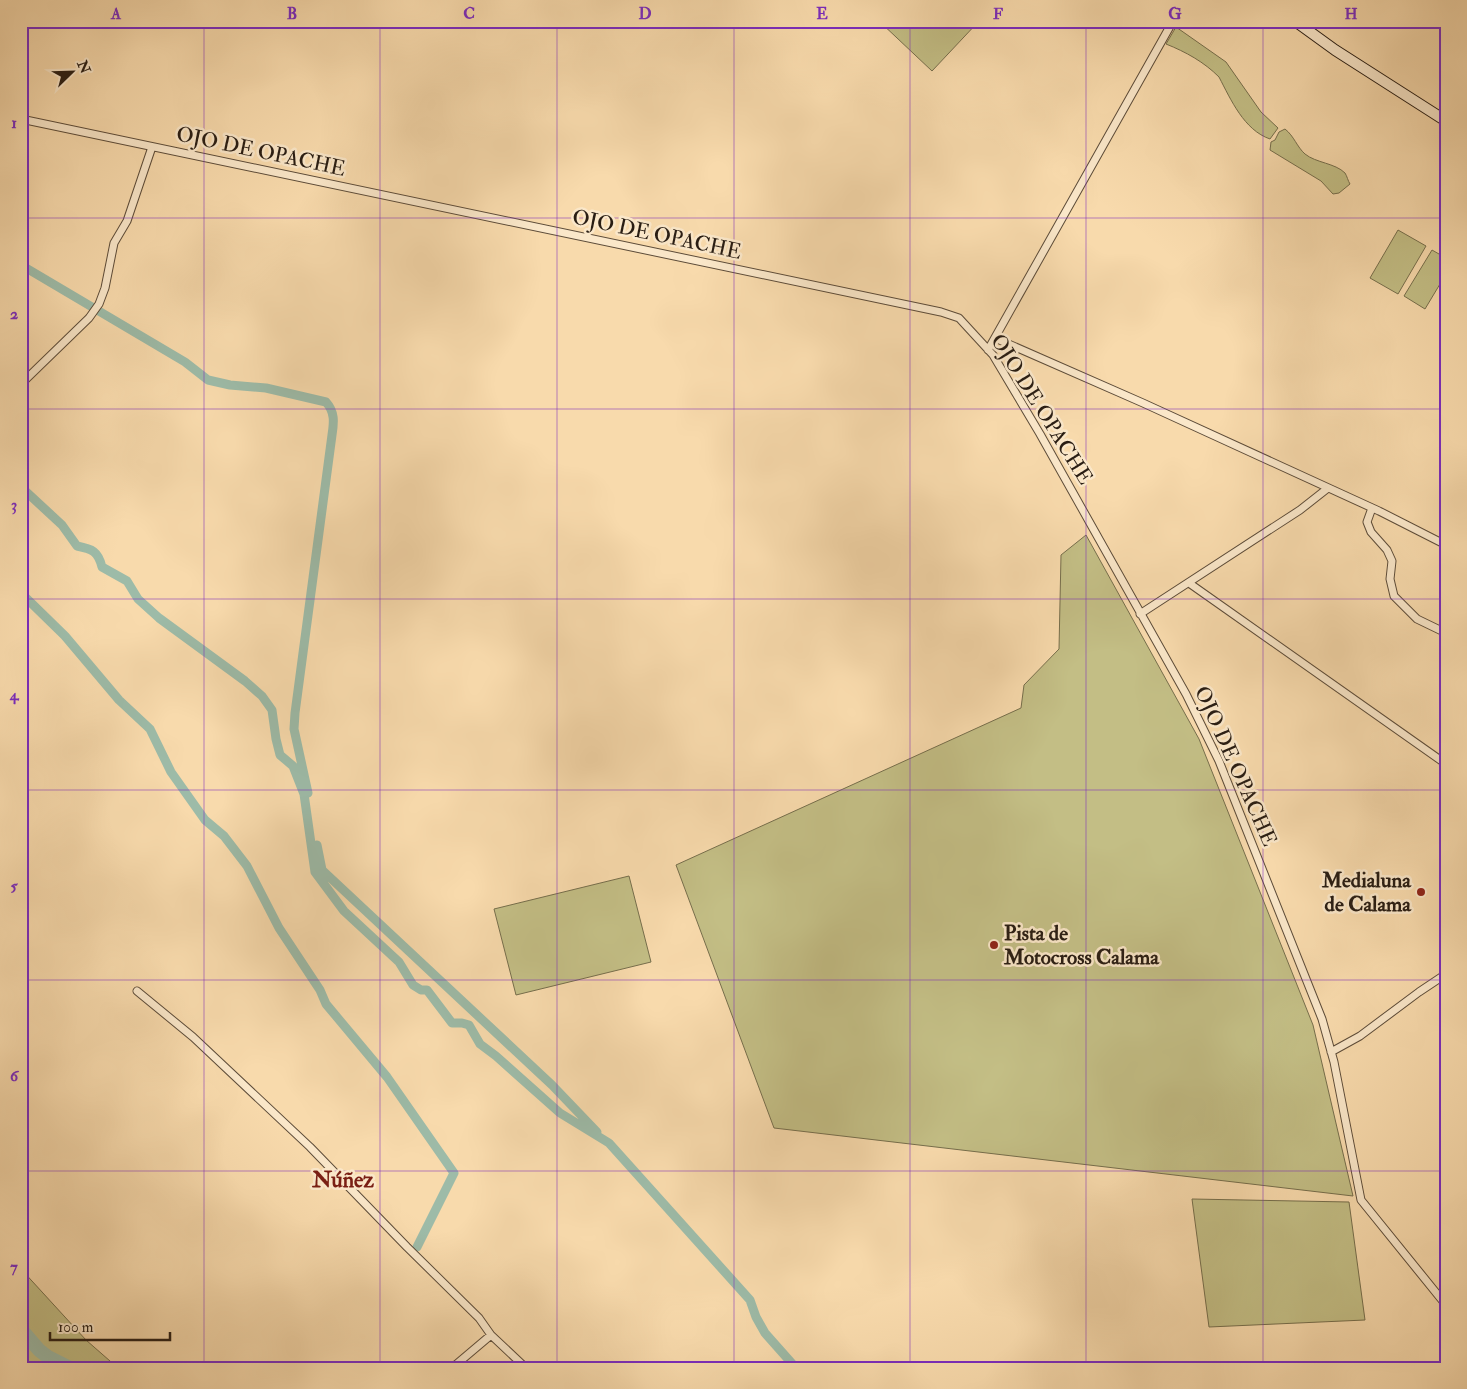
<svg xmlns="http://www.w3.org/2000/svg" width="1467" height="1389" font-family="'IM FELL Double Pica',serif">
<rect width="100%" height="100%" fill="#f8daac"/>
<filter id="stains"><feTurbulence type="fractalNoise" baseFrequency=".004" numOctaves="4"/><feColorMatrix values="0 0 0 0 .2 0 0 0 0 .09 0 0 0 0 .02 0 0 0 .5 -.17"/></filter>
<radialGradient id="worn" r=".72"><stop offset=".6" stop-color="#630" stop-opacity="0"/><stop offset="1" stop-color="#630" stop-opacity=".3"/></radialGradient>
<path fill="#c3be85" stroke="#766e4c" d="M879,21H979L932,71Z
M1176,27L1226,62L1261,112L1278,128L1270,139C1244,130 1231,100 1219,77C1204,62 1186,52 1166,44Z
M1285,129C1294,136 1297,147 1305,154C1316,163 1335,163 1345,173C1347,176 1348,181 1350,184L1339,193L1333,194L1321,181L1270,150L1271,142L1275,140L1279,132Z
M1398,230L1426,246L1398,294L1370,278Z
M1432,250L1446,258V274L1425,309L1404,296Z
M1086,535L1199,739L1313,1025L1353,1196L774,1128L676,865L1021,708L1024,685L1059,649L1061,555Z
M629,876L651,962L516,995L494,909Z
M1192,1199L1349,1202L1365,1320L1209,1327Z
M21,1269L86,1340L118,1368H21Z"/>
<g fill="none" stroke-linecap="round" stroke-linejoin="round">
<path stroke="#9dbba8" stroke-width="9" d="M21,265L185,362L208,380L230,385L266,388L326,402C335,412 334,422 332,435L295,713L294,729L308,793
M21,487L62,525L77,546C92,549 98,551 102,567L127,581L138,599L159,618L245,681L262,696L272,710L276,739L280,755L293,766L304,794L315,872L344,911L399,962L413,985L421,990H427L452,1023H462L469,1025L480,1044L496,1056L560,1113L609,1143L750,1300L756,1317L765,1333L796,1368
M21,593L65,636L119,700L150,729L171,772L205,820L224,836L247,866L279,928L320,990L326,1004L387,1077L454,1173L417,1247
M317,845L322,870L552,1085L597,1132"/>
<path stroke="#9dbba8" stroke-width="14" d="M21,1329L39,1350L48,1357L70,1368"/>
<g stroke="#5d4c39" stroke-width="9">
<path id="street" d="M21,119L941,312L959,318L993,355L1040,434L1186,694L1219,761L1322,1019L1334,1062L1361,1200L1446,1305
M995,338L1143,403L1379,511L1446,545
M988,350L1173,21
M21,384L89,318L99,304L105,288L114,243L127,221L152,147
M1372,508L1367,522L1371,532L1387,550L1392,561L1390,579L1394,596L1417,619L1446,633
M1189,583L1446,764
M1140,614L1300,510L1328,488
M137,991L193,1037L310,1147L407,1247L479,1318L491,1335L526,1368
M1331,1052L1360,1036L1419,992L1446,974
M452,1368L491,1335"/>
</g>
<g stroke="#291d13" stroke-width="12">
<path id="secondary" d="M1295,21L1335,50L1446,121"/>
</g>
<use href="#street" stroke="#fae7c9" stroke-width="7"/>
<use href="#secondary" stroke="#fae7c9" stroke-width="10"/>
</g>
<path fill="none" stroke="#7b2cbf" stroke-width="1" stroke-opacity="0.55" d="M204,21V1368M380,21V1368M557,21V1368M734,21V1368M910,21V1368M1086,21V1368M1263,21V1368M21,218H1446M21,409H1446M21,599H1446M21,790H1446M21,980H1446M21,1171H1446"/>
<g fill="#8f2418" stroke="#fae7c9" stroke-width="2">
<circle cx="1421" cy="892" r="5"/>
<circle cx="994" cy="945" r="5"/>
</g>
<g text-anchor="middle" stroke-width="5" stroke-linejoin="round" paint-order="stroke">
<g font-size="21" fill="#291d13" stroke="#fae7c9">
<text transform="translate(261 151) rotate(12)" y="7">OJO DE OPACHE</text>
<text transform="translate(657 234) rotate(12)" y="7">OJO DE OPACHE</text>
<text transform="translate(1042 409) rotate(58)" y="7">OJO DE OPACHE</text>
<text transform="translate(1236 766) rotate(66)" y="7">OJO DE OPACHE</text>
</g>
<g font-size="21" font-weight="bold" fill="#291d13" stroke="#fae7c9" text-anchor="end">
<text x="1411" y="887">Medialuna<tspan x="1411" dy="24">de Calama</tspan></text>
<text x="1004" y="940" text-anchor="start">Pista de<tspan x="1004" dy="24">Motocross Calama</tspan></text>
</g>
<g font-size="22" font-weight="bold" fill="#7a1f14" stroke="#fae7c9">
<text x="343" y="1187">Núñez</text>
</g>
</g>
<rect width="1467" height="1389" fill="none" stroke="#f8daac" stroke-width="55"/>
<g transform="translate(72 72) rotate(67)" stroke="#fae7c9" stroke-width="4" paint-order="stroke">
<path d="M0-4L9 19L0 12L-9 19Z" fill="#291d13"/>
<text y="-8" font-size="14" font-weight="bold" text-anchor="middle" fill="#291d13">N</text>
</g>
<path d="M50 1332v8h120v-8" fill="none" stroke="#291d13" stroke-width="2.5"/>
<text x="58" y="1332" font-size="15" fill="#291d13" stroke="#fae7c9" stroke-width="4" paint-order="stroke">100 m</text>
<rect x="28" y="28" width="1412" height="1334" fill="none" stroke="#7b2cbf" stroke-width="2"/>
<g font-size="16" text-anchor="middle" font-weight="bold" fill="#7b2cbf">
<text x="116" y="19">A</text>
<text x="292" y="19">B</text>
<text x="469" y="19">C</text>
<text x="645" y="19">D</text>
<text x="822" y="19">E</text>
<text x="998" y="19">F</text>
<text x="1175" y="19">G</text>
<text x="1351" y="19">H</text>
<text x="14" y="128">1</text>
<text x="14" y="319">2</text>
<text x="14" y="510">3</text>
<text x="14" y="700">4</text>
<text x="14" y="891">5</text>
<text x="14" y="1081">6</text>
<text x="14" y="1272">7</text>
</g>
<rect width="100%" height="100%" filter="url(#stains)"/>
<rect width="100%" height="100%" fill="url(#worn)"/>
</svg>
